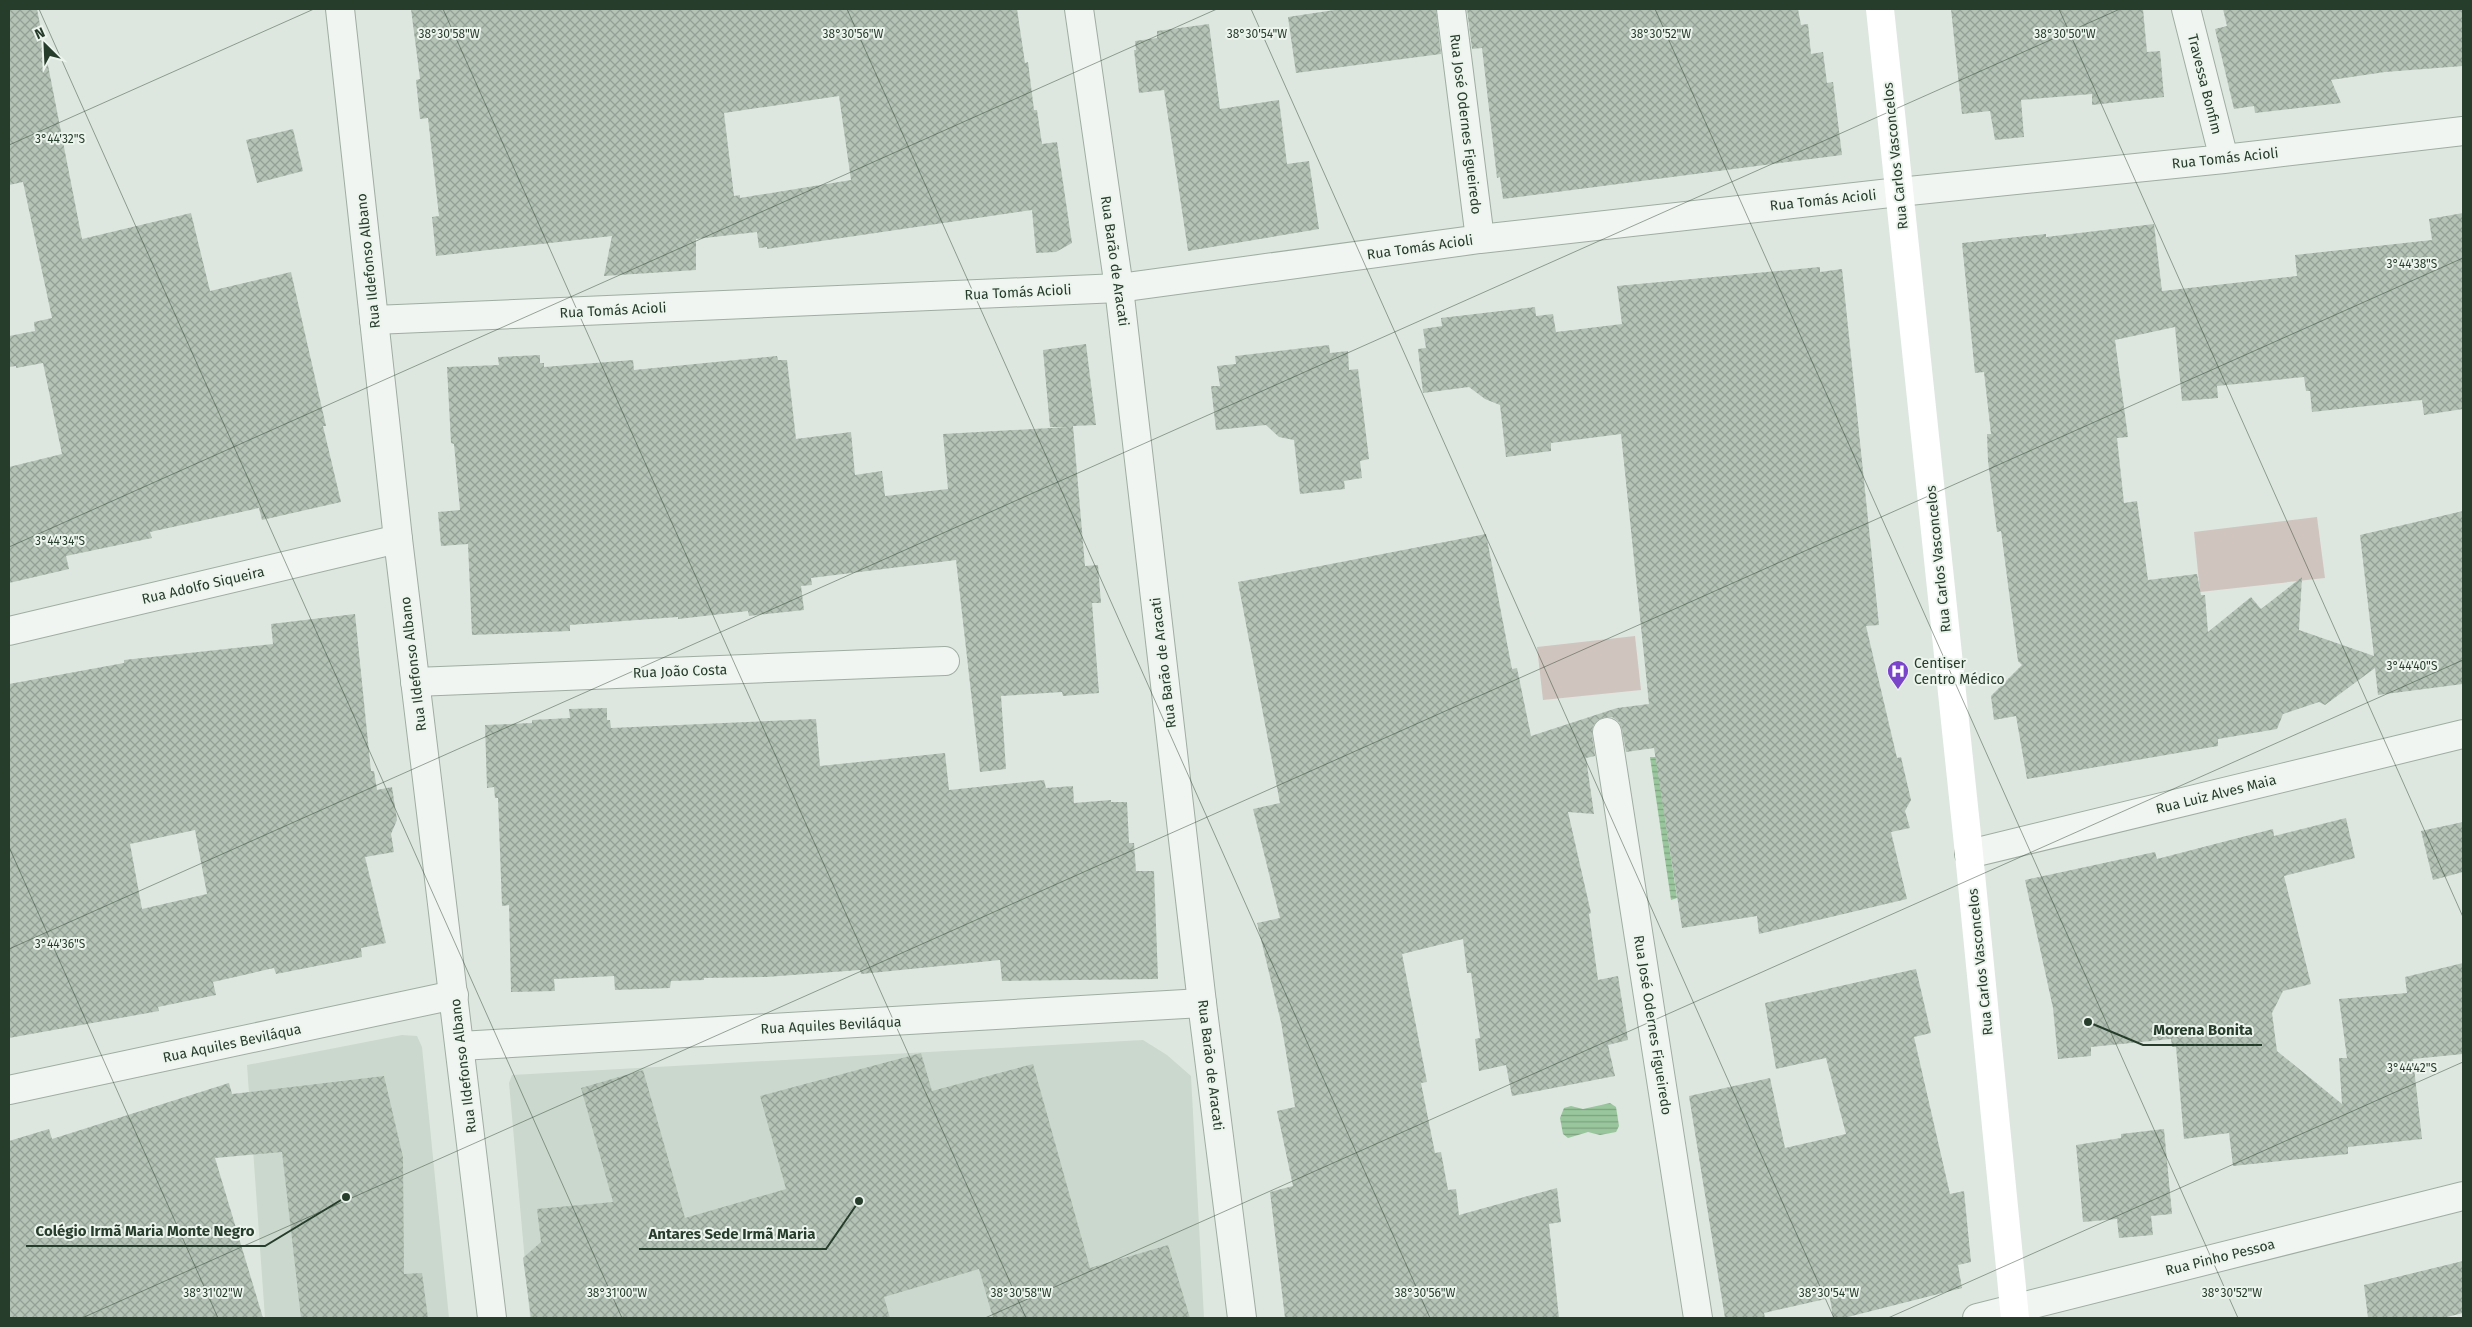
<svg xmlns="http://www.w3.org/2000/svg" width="2472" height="1327" font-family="'Fira Sans',sans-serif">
<defs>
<pattern id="water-rules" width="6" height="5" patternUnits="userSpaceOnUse" patternTransform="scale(1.25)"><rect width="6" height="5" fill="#99c69c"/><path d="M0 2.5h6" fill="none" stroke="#7da27f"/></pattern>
<pattern id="building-cross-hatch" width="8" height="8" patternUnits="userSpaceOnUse" patternTransform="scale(1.25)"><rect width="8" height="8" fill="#b5c3b7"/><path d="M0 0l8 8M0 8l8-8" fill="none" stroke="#93a095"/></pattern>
</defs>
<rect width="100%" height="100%" fill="#dde7df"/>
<path fill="#cbd8cd" d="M402,1035L417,1036L422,1047L449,1318H265L247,1065Z
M1143,1040L1167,1055L1191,1076L1204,1318H530L509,1083L512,1075Z"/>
<path fill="#d0c4bf" d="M2317,517L2325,578L2200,592L2194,532Z
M1635,636L1641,690L1543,700L1537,647Z"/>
<path fill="url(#water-rules)" d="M1650,757H1656L1677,898L1671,900Z
M1610,1103L1616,1107L1619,1126L1616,1132L1600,1135L1588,1132L1568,1138L1563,1134L1560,1118L1564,1108L1571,1106L1583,1109Z"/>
<path fill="url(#building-cross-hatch)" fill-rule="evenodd" d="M9,9H37L82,239L191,213L210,291L291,272L326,426H323L341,502L262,520L259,508L150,532L152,538L66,556L69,569L9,583V467L62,454L43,363L16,368V366L9,367V336L35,331L34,322L52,318L23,182L9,185Z
M411,9H1017L1025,63L1028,62L1034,110H1037L1042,144L1057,142L1072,243L1056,252L1036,253L1032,210L767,249V247L759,248L757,232L696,239V270L604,276L612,236L436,256L432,217L439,216L428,118L420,119L416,80L420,79ZM839,96L851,180L740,198V195L734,196L724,113Z
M1341,9H1436L1441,54L1296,73L1288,17Z
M1467,9H1798L1801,25L1808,24L1811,54L1823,52L1827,83L1833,82L1842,155L1503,199L1500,177L1497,178L1482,48L1472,49Z
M1951,9H2143L2147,52L2160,51L2164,97L2092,105V94L2021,100L2024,137L1995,140L1990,111L1962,114Z
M2223,9H2462L2463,66L2385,72L2331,80L2341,103L2255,113L2254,106L2234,109L2215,29L2227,26Z
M1209,24L1220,109L1279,100L1287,164L1309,161L1319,229L1188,251L1164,90L1139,93L1134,50H1136L1135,41L1157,38V31Z
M293,129L303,171L257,183L246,140Z
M2463,213V409L2424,415L2422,400L2312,412L2310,391H2306L2304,377L2217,386L2218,398L2182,401L2175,327L2115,340L2128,437L2117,438L2124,503L2137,501L2148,580L2197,574L2201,595H2205L2208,632L2251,597L2261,609L2302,577L2299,630L2374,656L2360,535L2463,511V684L2378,695L2375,668L2325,705L2319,702L2283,714L2277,729L2218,739V746L2027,779L2016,716L1994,720L1991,696L2022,665L2018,661L2001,531L1997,532L1988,461L1987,434H1991L1984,372L1975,373L1962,243L2046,234V237L2154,224L2162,291L2297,276L2295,255L2432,240L2429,219Z
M1820,267V272L1842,269L1879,625L1866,626L1897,758L1901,757L1911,800L1905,811L1910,828L1891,832L1907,899L1759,934L1757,916L1682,928L1654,748L1626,752L1622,730L1619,722L1612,717H1605L1598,720L1593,726L1592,734L1595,756L1586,758L1594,814L1568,812L1591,913L1589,914L1598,980L1618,976L1628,1040L1608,1045L1615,1076L1512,1096L1506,1065L1479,1071L1475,1039L1480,1038L1471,973H1467L1463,939L1402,954L1427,1082L1421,1083L1435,1153L1441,1152L1448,1190L1456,1189L1459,1215L1557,1188L1561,1222L1549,1224L1559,1318H1285L1270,1192L1293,1186L1277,1111L1295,1107L1281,1022L1257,923L1280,918L1253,809L1280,803L1238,582L1486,534L1512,669L1517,668L1531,736L1617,708L1649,704L1621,434L1551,443V451L1506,457L1500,405L1485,399L1469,387L1423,393L1418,349L1426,348L1423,329L1442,326L1441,318L1535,307L1536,316L1553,314L1556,332L1622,324L1617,286Z
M1086,344L1096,425L1073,426L1085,566L1098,565L1101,603H1092L1099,693L1063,696L1062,692L1001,696L1006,769L980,772L956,560L811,578L812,585L801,586L804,610L749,616L748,611L678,619V617L570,625V631L472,635L468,544L441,546L438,512L460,510L454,444L451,443L447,367L499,365L498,357L540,355V363H544V367L633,360L634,370L777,356L778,360H787L796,439L851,432L855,475L882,471L885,496L948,489L943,434L1068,427H1050L1043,350Z
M1329,345L1330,353L1348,351L1349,370L1358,369L1369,459L1360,461L1362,478L1344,481L1345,489L1300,494L1294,440L1279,437L1266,425L1216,430L1211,386H1220L1217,366L1236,364L1235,356Z
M355,614L371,771H374L377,790L392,787L397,820L391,834L394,852L365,857L386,943L361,948L362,957L276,974L274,968L213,982L216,995L158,1007L159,1011L9,1038V684L124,663V660L273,644L271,624ZM195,830L207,894L142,909L130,844Z
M607,708V720H610L611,728L816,719L820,766L945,753L949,790L1044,780L1046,788L1073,786L1074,803L1111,800V802H1127L1129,843H1134L1136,871H1154L1158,979L1002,981L1000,960L861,974L860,970L766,977L704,978V980L671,981L670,988L615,990L614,976L554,979L555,991L511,992L509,905L502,906L498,798H495L494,787L487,788L485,725L532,723V720L570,718L569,709Z
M2346,818L2355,858L2284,876L2311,984L2283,991L2272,1013L2277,1051L2342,1104L2339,1058H2347L2339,999L2407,993L2405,977L2463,963V1054L2413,1059L2422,1139L2348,1147V1154L2233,1166L2229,1133L2184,1139L2176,1047H2172L2171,1039L2091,1047V1056L2058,1059L2053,1008L2025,880L2155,852L2157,859L2273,829L2274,836Z
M2463,822V872L2433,880L2421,831Z
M1916,969L1931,1033L1914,1037L1950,1194L1964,1191L1971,1262L1958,1265L1962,1288L1844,1318H1833L1830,1298L1764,1313L1765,1318H1725L1689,1096L1770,1078L1785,1148L1846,1134L1826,1058L1776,1069L1765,1003Z
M921,1053L932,1091L1033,1064L1090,1268L1168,1245L1190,1318H993L979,1269L884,1297L890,1318H531L523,1258L541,1242L537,1209L613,1202L581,1088L643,1070L685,1218L786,1189L760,1096Z
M384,1076L403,1157L404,1274L422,1273L428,1318H301L282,1152L215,1158L263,1318H9V1141L49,1129L52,1139L229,1083L232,1094Z
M2164,1129L2172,1214L2151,1216L2153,1235L2119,1238L2117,1219L2083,1222L2076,1145L2121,1138V1134Z
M2463,1261V1313L2443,1318H2368L2364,1285Z"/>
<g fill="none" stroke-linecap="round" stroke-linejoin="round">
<g stroke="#9fada2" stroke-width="30">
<path id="minor" d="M1451,9L1480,239
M2186,9L2224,159
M374,320L1119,288L1480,239L1899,192L2224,159L2463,131
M9,631L398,539
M415,682L945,661
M1607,732L1698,1318
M1969,854L2463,734
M460,1046L1202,1003
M9,1090L454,995
M1977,1318L2463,1196"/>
</g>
<g stroke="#9fada2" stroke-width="30">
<path id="tertiary" d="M340,9L398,539L492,1318
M1079,9L1119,288L1202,1003L1242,1318"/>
</g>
<use href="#minor" stroke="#f0f5f1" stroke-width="28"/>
<use href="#tertiary" stroke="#f0f5f1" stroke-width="28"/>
<path stroke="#fff" stroke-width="28" d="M1880,9L1969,854L2015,1318"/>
</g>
<path fill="none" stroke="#273d2b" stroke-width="1" stroke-opacity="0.45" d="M39,9L622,1318M443,9L1026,1318M847,9L1430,1318M1251,9L1834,1318M1655,9L2238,1318M2059,9L2463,917M2463,9V10M9,145L314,9M9,547L1217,9M9,847L218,1318M9,949L2120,9M82,1318L2463,258M985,1318L2463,660M1888,1318L2463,1062"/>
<defs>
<g id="hospital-pin" transform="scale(1.125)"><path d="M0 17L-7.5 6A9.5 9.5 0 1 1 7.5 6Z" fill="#7a45c9" stroke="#ecf4ed"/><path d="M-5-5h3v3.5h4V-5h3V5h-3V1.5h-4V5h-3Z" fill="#fff"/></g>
</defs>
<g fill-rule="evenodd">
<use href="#hospital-pin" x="1898" y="671"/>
</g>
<g text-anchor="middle" stroke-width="4" stroke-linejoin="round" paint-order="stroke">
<g font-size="14" fill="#273d2b" stroke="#ecf4ed">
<text transform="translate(2205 84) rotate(76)" y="5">Travessa Bonfim</text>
<text transform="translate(1466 124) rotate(83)" y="5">Rua José Odernes Figueiredo</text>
<text transform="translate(1895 156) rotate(-96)" y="5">Rua Carlos Vasconcelos</text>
<text transform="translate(2225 158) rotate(-6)" y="5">Rua Tomás Acioli</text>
<text transform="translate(1823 200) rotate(-6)" y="5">Rua Tomás Acioli</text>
<text transform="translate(1420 247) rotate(-8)" y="5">Rua Tomás Acioli</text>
<text transform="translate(368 261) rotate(-96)" y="5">Rua Ildefonso Albano</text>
<text transform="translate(1115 261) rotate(82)" y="5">Rua Barão de Aracati</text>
<text transform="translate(1018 292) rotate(-3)" y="5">Rua Tomás Acioli</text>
<text transform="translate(613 310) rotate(-3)" y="5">Rua Tomás Acioli</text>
<text transform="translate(1938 559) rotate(-96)" y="5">Rua Carlos Vasconcelos</text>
<text transform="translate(203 585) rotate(-13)" y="5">Rua Adolfo Siqueira</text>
<text transform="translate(1163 663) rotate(-97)" y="5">Rua Barão de Aracati</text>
<text transform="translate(413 664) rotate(-97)" y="5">Rua Ildefonso Albano</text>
<text transform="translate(680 671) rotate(-2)" y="5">Rua João Costa</text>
<text transform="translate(2216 794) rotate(-14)" y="5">Rua Luiz Alves Maia</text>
<text transform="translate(1980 962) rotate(-96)" y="5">Rua Carlos Vasconcelos</text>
<text transform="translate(831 1025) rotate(-3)" y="5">Rua Aquiles Beviláqua</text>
<text transform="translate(1653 1025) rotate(81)" y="5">Rua José Odernes Figueiredo</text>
<text transform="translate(232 1043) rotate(-12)" y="5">Rua Aquiles Beviláqua</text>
<text transform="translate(1211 1065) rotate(83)" y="5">Rua Barão de Aracati</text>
<text transform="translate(463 1066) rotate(-97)" y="5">Rua Ildefonso Albano</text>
<text transform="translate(2220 1257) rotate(-14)" y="5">Rua Pinho Pessoa</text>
</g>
<g font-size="14" fill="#273d2b" stroke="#ecf4ed" text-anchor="start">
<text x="1914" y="668">Centiser<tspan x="1914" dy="16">Centro Médico</tspan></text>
</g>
</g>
<g font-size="12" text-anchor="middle" fill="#273d2b" stroke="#ecf4ed" stroke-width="4" stroke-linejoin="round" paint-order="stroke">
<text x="449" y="38">38°30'58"W</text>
<text x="853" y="38">38°30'56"W</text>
<text x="1257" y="38">38°30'54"W</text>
<text x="1661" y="38">38°30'52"W</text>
<text x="2065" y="38">38°30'50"W</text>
<text x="60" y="143">3°44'32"S</text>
<text x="2412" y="268">3°44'38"S</text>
<text x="60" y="545">3°44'34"S</text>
<text x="2412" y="670">3°44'40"S</text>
<text x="60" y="948">3°44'36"S</text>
<text x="2412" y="1072">3°44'42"S</text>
<text x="213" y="1297">38°31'02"W</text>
<text x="617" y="1297">38°31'00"W</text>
<text x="1021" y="1297">38°30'58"W</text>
<text x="1425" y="1297">38°30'56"W</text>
<text x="1829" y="1297">38°30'54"W</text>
<text x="2232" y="1297">38°30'52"W</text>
</g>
<path fill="none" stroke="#273d2b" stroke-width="2" d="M2088 1022L2143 1045H2262M346 1197L265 1246H26M859 1201L826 1249H639"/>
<g fill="#273d2b" stroke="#ecf4ed" stroke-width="2">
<circle cx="2088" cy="1022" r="5"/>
<circle cx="346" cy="1197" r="5"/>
<circle cx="859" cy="1201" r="5"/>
</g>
<g font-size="15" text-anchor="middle" font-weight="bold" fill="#273d2b" stroke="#ecf4ed" stroke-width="4" stroke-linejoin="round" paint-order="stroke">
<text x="2203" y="1035">Morena Bonita</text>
<text x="145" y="1236">Colégio Irmã Maria Monte Negro</text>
<text x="732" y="1239">Antares Sede Irmã Maria</text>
</g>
<rect width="2472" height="1327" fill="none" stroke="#273d2b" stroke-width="20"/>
<g transform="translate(45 45) rotate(336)" stroke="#ecf4ed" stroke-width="4" paint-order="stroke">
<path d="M0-4L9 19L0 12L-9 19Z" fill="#273d2b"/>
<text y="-8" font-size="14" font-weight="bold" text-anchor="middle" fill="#273d2b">N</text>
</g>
</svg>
